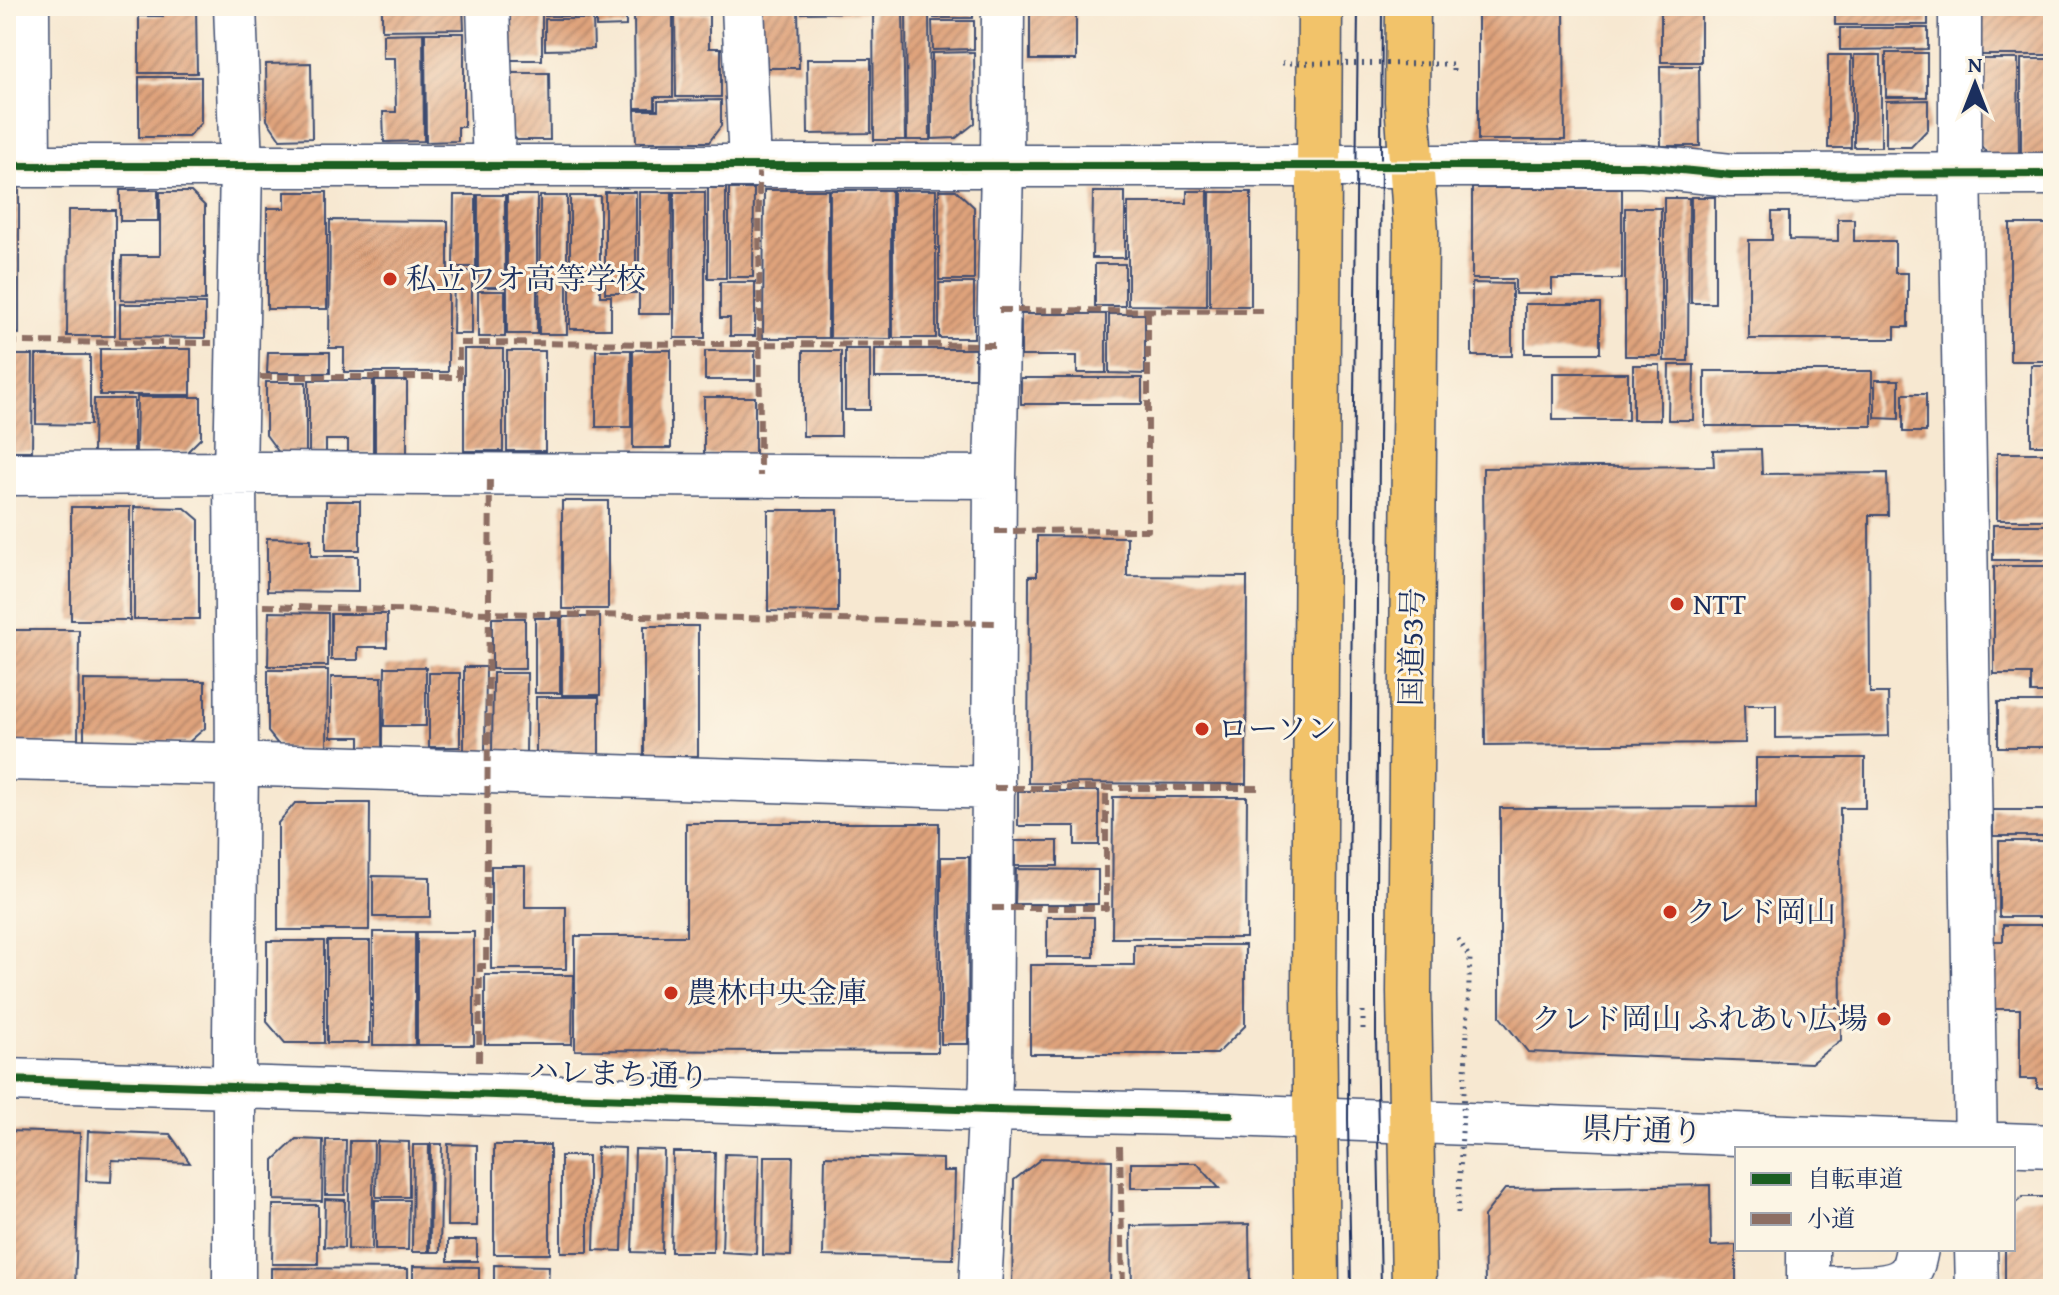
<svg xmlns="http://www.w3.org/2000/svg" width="2059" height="1295" font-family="'Gentium Book Plus','Noto Serif JP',serif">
<defs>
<pattern id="building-hatch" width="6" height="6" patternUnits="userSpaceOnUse" patternTransform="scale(2)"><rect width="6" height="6" fill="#dfa37c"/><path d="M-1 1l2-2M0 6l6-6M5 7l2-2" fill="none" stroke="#b48569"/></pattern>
</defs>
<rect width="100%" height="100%" fill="#fcf5e5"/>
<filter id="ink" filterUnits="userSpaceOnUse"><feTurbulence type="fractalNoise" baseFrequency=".0125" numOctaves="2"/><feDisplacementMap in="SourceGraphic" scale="16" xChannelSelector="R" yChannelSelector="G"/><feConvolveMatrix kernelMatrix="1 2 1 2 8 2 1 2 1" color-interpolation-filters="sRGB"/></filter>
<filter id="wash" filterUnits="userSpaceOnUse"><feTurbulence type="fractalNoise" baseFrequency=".006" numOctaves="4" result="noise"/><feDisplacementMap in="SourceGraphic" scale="32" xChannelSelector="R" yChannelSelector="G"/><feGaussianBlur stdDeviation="1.8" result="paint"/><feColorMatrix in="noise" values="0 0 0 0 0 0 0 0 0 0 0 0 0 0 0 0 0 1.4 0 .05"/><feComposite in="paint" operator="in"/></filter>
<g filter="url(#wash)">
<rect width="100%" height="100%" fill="#f7e8d1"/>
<g id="blocks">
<path fill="url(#building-hatch)" d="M163,6H196L197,73H139V16H163Z
M382,6H463L464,29L382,30Z
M502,6H542V60H502Z
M544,6H626V26L596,27V16H545Z
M632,6H716V9L632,10Z
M757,6H798L799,68H758Z
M802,6H871V12L802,13Z
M873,6H903L905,140H874Z
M906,6H929L930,140H907Z
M934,6H973V18H934Z
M1030,6H1076V10H1030Z
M1478,6H1564L1565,140H1478Z
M1661,6H1701V62H1661Z
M1835,6H1928V25H1835Z
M1977,6H2053V55H1977Z
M1030,13H1076V60H1030Z
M634,14H673V97H655V108H635Z
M709,14V48H721V97H676L675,15Z
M545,19H593L594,49L545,50Z
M932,21H974V49L933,50Z
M1840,28H1928V49L1840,50Z
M423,33L424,141L384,142L383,112H396L395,58H383V34Z
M425,33H464V127H458V141L426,142Z
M974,52L975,123L956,138L932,139V53Z
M1886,53H1927V97H1886Z
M1828,55H1851V148H1828Z
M1854,55H1881V147H1854Z
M807,59H871V133L808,134Z
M1976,59H2018L2019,158H1991L1976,140Z
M2021,59H2048V158H2021Z
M2050,59H2053V158H2050Z
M311,63L312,138L280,139L267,120L266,64Z
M1660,66H1699L1700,146H1661Z
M506,73H549L550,140H517L506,129Z
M139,77H201V123L188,137H139Z
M721,100V126L709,142H636L635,110H658V101Z
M1928,100V129L1911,147H1886V101Z
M6,186H19V334L6,333Z
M708,188H726V278H708Z
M1472,188H1622V279H1552V294H1515V279H1472Z
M729,189H754L753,277H729Z
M120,190H158V221H120Z
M764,190H828V338H763Z
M830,190H891V339L830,338Z
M893,190H936V338H893Z
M939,190H956L974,207V280H939Z
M1187,191H1208L1207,306L1128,305V203H1187Z
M160,192H191L205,206V301L121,300L122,256H160Z
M285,192H327V309H267V208H285Z
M605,192H636V293H605Z
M639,192H672L671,314H639Z
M674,192H705V338H674Z
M1093,192H1125V258H1092Z
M1210,192H1251V306H1210Z
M454,195H476V267H453Z
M478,195H505V287H478Z
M507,195H537V334H507Z
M540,196H567V334H539Z
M570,196H600V296H611V329H570Z
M1691,197H1715V303H1691Z
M1664,198H1689L1688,361H1664Z
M1625,208H1661V356H1625Z
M68,210H115V336H67Z
M1772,212H1789V240L1838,241V219H1854V241H1895V273H1908V327H1895V339H1749V240H1772Z
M330,220L448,221V372H344V348H329Z
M2010,224H2053V361H2010Z
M1095,264H1125V306H1095Z
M454,271H472V334H453Z
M720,282H755V336H730V318H720Z
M939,283H974V338H939Z
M1472,283L1512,284V356H1472Z
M478,291H505V337H478Z
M120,304H205V338L120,337Z
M1525,304H1600V353H1525Z
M1021,314H1106V373H1077V356H1021Z
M1109,314H1145V374L1109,373Z
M100,349H191V395H100Z
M464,349H503V451H464Z
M845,349H870V410H845Z
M875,349H975V378H875Z
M596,350H631V427H596Z
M633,350H671V448H633Z
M507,351H545V451H507Z
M705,351H755V380H705Z
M803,351H841V436H803Z
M268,352H330V373H267Z
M6,355H33L32,451H6Z
M36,355H90V425L36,424Z
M1633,365H1660V420H1633Z
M1669,365H1694L1693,420H1668Z
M2031,365H2053V445H2031Z
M1705,371H1872V426H1705Z
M1553,373H1628V420H1553Z
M1021,378H1142V404H1021Z
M309,380H373V454H348V440H326V454H309Z
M1875,380H1899V419L1875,418Z
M375,381H407V454H375Z
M266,382H306V454H280L266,435Z
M1903,394H1926V432H1903Z
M137,397H201V438L187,452H136Z
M704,397H755V455H704Z
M94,399H134V452H93Z
M1761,449L1762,474L1887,473L1888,515H1869L1870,693H1888L1889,736L1776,738V705H1744L1745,743L1485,745L1483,468L1714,466L1713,450Z
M1997,453H2053V520H1997Z
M326,501H360V550H326Z
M562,501H608V609H562Z
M71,507H130V620H71Z
M134,507L185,508L199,520V619H134Z
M768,510H838V612L768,611Z
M1993,525H2053V560H1993Z
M1037,536L1127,537V576L1247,577L1246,784L1028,783L1029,576H1037Z
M267,538L311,539V556H358V592L267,591Z
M1994,566H2053V693H2031V674H1994Z
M269,612L328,613V666H268Z
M331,614H387V647H358V660H331Z
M562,617H600V695H562Z
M492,618H525V669H492Z
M535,618H560V693H535Z
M644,626H698V756H644Z
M9,630H79L78,743H9Z
M385,667H426V726H384Z
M464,667H486L485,755H464Z
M268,670H328L327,749L281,748L268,732Z
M429,673H460V747H429Z
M493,673H527L526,754H492Z
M331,677H382V750H360V737H331Z
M84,680L205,681V728L189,742H84Z
M536,697H599V756H536Z
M1998,702H2053V747H1998Z
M1756,758H1865V808H1840L1841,1040L1811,1063L1528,1052L1500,1017V808L1756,807Z
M1018,791H1099V845H1075V826H1018Z
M1113,797H1247L1246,938H1112Z
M295,803H370L369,930H278V823Z
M1993,810H2053V836H1993Z
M686,823H939L938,1052L575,1050V936H686Z
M1015,841H1058V866H1015Z
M1999,841H2053V917H1999Z
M941,857H969L968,1044H941Z
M491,866H525V907H566V969H491Z
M1016,869L1098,870V904H1015Z
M373,876L430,877V917H373Z
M1047,917H1094V957H1047Z
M2003,925H2053V1088H2037V1079H2020V1009H1989V941H2003Z
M373,932H415V1045H373Z
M417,932H474V1045H417Z
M267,941H324V1043H285L267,1022Z
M327,941H370V1043H327Z
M1134,945H1245V1026L1217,1054H1030V965H1134Z
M485,975H573L572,1044H485Z
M6,1131L80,1133L75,1289H6Z
M88,1131L170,1134L190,1163L112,1160L111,1182L86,1181Z
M296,1139L323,1140L322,1201L274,1200V1160Z
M326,1140H346L345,1195H325Z
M350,1141H374L372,1250L348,1249Z
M377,1141L409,1142V1197H376Z
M431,1144H442L440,1252H430Z
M448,1144L477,1145V1226H447Z
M413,1145H429L428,1252H412Z
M494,1145H550V1254H494Z
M597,1147L625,1148L622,1251L594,1250Z
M635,1149L664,1150L662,1253L632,1252Z
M673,1152H715L713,1252H671Z
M725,1154L759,1155L756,1254L722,1252Z
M561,1156H588V1252H561Z
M764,1156H793L791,1256L763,1255Z
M825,1156L943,1159V1171H955L953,1259L823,1256Z
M1042,1158L1112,1160L1110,1289H1012L1014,1180Z
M1131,1163H1197L1219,1188H1131Z
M1710,1185L1711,1246L1736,1245V1289H1485L1484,1216L1505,1189Z
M2023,1197H2053V1289H2005V1249H2013V1205Z
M325,1199L345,1200L344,1248L324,1247Z
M375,1200H409L408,1250H375Z
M273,1205H318V1264H272Z
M1249,1224L1250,1289H1132L1131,1226Z
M448,1240H477V1261H448Z
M494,1265L549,1266L548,1289H494Z
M413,1266L479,1267V1289H413Z
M271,1268L408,1269V1289H271Z"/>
</g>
</g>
<g filter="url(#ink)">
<use href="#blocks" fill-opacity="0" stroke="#3c4b6f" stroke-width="2"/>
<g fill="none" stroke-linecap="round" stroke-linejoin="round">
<g stroke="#3c4b6f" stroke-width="45">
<path id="minor" d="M28,6L29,166
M488,6L494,166
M743,6L750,166
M1960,6V160L1976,1149
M6,166H1642L1731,175L2053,174
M6,474L262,473L995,477
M6,759L263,765L994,788
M6,1080L990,1110L1230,1115L2053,1146
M1808,1249V1287C1830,1287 1887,1291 1904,1278C1913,1272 1915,1259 1917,1249
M1976,1249L1977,1289
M234,1289V1036L237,765L235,473L241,166L235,6
M980,1289L991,1078L995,477L1002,166L1003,6"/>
</g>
<g stroke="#3c4b6f" stroke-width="47">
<path id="highway" d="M1408,6L1407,101L1416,232L1409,992L1414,1289
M1317,1289L1314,993L1320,6"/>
</g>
<path stroke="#3c4b6f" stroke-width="5" stroke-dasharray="2 6" stroke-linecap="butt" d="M1458,939L1470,958L1467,1032
M1363,1011V1034"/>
<use href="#minor" stroke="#fff" stroke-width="42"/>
<use href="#highway" stroke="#f2c36a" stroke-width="44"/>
<path stroke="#1b2f5e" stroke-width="2" d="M1351,1289L1348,1119L1349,895L1358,6
M1381,1289L1376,1034V895L1382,6"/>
<path stroke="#3c4b6f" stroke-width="5" stroke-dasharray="2 6" stroke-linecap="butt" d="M1282,63L1453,64V71
M1458,1213L1467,1032"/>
<path stroke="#8d6e63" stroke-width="6" stroke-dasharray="12 6" stroke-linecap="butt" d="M759,166L760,476
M999,310L1264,311
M6,342L212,343
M260,377H459V343L998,345
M995,531L1148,530V311
M263,606L489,613L995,623
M994,788H1262
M992,908H1106V788
M479,1062L480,966H486L490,475
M1120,1146L1123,1289"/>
<g stroke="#fcf5e5" stroke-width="13">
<path id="cycleway" d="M6,166H1642L1731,175L2053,174
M6,1080L990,1110L1230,1115"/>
</g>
<use href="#cycleway" stroke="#1b5e20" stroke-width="8"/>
</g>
</g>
<g fill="#c8321e" stroke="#fcf5e5" stroke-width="3">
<circle cx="390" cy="279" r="8"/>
<circle cx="1677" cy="604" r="8"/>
<circle cx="1202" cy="729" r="8"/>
<circle cx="1670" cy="912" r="8"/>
<circle cx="671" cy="993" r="8"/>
<circle cx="1884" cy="1019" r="8"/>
</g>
<g text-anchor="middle" stroke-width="6" stroke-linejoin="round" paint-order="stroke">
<g font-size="30" fill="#1b2f5e" stroke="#fcf5e5" text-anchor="start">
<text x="406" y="289">私立ワオ高等学校</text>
<text x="1693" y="614">NTT</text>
<text x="1218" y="739">ローソン</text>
<text x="1686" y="922">クレド岡山</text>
<text x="687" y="1003">農林中央金庫</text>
<text x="1868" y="1029" text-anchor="end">クレド岡山 ふれあい広場</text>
</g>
<g font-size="30" fill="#1b2f5e" stroke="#fcf5e5">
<text transform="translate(1412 647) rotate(-89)" y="10">国道53号</text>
<text transform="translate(619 1074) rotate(2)" y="10">ハレまち通り</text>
<text transform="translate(1642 1130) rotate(2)" y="10">県庁通り</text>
</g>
</g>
<rect width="2059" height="1295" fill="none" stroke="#fcf5e5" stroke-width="32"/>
<rect x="1735" y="1147" width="280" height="104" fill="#fcf5e5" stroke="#a2a6af" stroke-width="2"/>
<rect x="1751" y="1173" width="40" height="12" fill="#1b5e20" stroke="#a2a6af" stroke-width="2"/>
<text x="1807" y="1187" font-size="24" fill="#1b2f5e">自転車道</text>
<rect x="1751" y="1213" width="40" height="12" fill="#8d6e63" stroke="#a2a6af" stroke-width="2"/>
<text x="1807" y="1227" font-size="24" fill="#1b2f5e">小道</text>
<g transform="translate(1975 84)" stroke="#fcf5e5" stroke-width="6" paint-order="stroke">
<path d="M0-6L14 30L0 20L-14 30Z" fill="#1b2f5e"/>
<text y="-12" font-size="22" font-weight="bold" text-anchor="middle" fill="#1b2f5e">N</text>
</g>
</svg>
